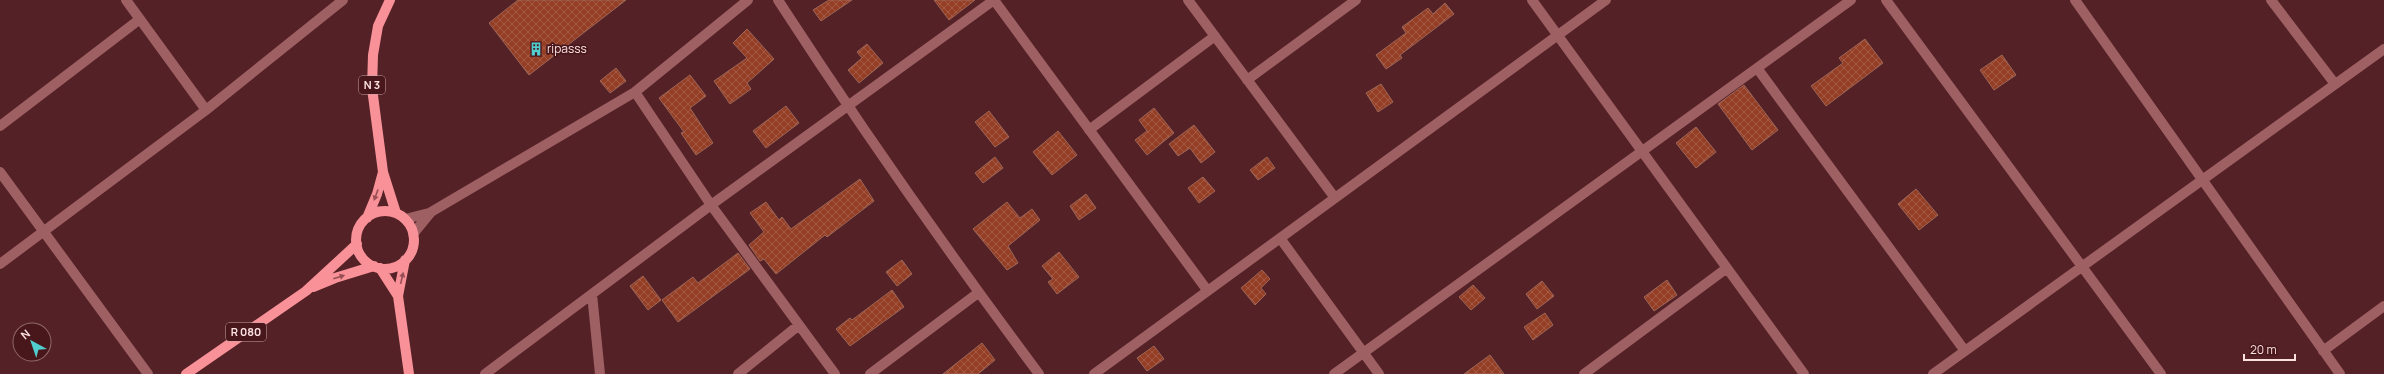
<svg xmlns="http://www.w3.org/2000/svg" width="2384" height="374" font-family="Manrope,sans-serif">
<defs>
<pattern id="building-cross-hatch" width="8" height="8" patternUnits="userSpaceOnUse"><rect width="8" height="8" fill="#943e25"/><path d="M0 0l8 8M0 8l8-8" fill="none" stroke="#a45a44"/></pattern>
</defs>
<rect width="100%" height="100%" fill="#542126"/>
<path fill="url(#building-cross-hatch)" stroke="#9d6657" d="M518,0H626L529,75L489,23Z
M829,0H852L821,21L813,10Z
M934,0H975L949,20Z
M1445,3L1454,14L1400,55L1402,58L1386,69L1376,55L1406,33L1402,27L1428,8L1433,14Z
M747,29L774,59L747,83L751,89L730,104L714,81L747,58L733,43Z
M1865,39L1883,63L1826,106L1811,86L1843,63L1839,58Z
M867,44L883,63L859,83L848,70L862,58L857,52Z
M2002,55L2016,75L1994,90L1980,70Z
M616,68L626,81L610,93L600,81Z
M690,75L706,96L690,108L713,143L696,155L681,133L684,132L659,98Z
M1381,84L1393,102L1378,112L1366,93Z
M1744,85L1778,130L1752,150L1718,104Z
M786,106L799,123L766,148L753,131Z
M1154,108L1174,133L1147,155L1135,140L1147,131L1139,120Z
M989,111L1009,137L995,147L975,122Z
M1194,125L1215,152L1201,163L1190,148L1178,156L1169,144Z
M1696,127L1716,152L1696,168L1676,143Z
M1058,131L1077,155L1052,175L1033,152Z
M995,157L1003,168L983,183L975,173Z
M1267,157L1275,168L1258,180L1250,170Z
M1203,177L1215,191L1199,203L1188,188Z
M860,179L874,201L827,237L825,235L776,274L764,259L760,261L749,245L764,232L750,213L766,202L779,220L782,217L791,229Z
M1916,189L1938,215L1919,230L1898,204Z
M1086,194L1096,208L1079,220L1070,206Z
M1007,202L1020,218L1032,209L1040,220L1008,246L1018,263L1007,270L973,229Z
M1059,252L1079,277L1057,294L1048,282L1053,279L1042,266Z
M738,253L750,269L678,322L662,300L693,277L698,283Z
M902,260L912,274L897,286L886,272Z
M1262,270L1270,279L1261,288L1266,294L1255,305L1241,288Z
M643,276L661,300L648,310L630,286Z
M1667,280L1677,295L1654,311L1644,297Z
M1542,281L1554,296L1537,309L1526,294Z
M1473,285L1485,298L1471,310L1459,297Z
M892,290L904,307L850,346L836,329L850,318L852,320Z
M1545,313L1553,325L1533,340L1524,327Z
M982,343L995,360L978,374H943Z
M1154,346L1164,359L1147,371L1137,358Z
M1490,355L1504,374H1464Z"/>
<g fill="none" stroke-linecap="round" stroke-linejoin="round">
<path stroke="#9f6063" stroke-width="10" d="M126,0L206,110
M778,0C861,128 948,252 1039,374
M994,0L1207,290
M1188,0L1335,198
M1532,0L1804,374
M1886,0L2161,374
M2075,0L2340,374
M2271,0L2335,84
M1757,68L1965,351
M1247,80L1356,0
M635,92L711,205L835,374
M0,126L140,19
M1089,130L1215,36
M0,172L148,374
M405,219L429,213
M413,234L431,212L635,92L748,0
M1280,238L1379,374
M0,264L206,110L343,0
M592,294L600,374
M2323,351L2384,306
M485,374L711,205L994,0
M738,374L799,325
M870,374L978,293
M1094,374L1606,0
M1334,374L1851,0
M1584,374L1727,268
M1933,374L2384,49"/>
<path stroke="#f99298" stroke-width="10" d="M390,0L378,26L373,55L372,88L383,172L396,213
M356 240a29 29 0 1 1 58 0a29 29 0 1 1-58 0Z
M367,218L377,194L383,172
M405,260L398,296L409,374
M380,268L398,296
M313,287L335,278L374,266
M186,374L306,291L357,244"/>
</g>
<defs><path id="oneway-solid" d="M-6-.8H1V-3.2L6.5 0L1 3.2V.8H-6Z"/></defs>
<g fill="#984e54">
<use href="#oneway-solid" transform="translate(376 195) rotate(110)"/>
<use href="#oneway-solid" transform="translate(339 277) rotate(-18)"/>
<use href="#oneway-solid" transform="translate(402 278) rotate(-77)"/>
</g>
<defs>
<g id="building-bare" transform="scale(1.08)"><path d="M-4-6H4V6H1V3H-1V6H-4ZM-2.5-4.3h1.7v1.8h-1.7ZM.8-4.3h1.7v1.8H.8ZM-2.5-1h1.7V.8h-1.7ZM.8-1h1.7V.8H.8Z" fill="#52cdce" stroke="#48171c" stroke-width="2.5" paint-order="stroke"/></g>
</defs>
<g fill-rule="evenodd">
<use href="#building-bare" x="536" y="49"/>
</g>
<g text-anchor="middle" stroke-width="3.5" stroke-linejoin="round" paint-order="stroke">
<g fill="#48171c" stroke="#c5a4a5" stroke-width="1">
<rect x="359" y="76" width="26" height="18" rx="3"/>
<rect x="226" y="323" width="40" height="18" rx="3"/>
</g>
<g font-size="11" font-weight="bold" fill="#fbe0e0">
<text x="372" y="89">N 3</text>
<text x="246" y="336">R 080</text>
</g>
<g font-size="12" fill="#fbe0e0" stroke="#48171c" text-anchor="start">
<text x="547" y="53">ripasss</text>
</g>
</g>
<g transform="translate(32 342) rotate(320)"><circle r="19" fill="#48171c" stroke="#90676a"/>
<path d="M0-3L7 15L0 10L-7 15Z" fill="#52cdce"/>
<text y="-6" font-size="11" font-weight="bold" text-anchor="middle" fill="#fbe0e0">N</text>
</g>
<path d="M2244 354v6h51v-6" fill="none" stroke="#fbe0e0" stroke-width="2"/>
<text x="2250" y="354" font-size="12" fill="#fbe0e0" stroke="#48171c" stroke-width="3" paint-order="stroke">20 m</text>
</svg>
